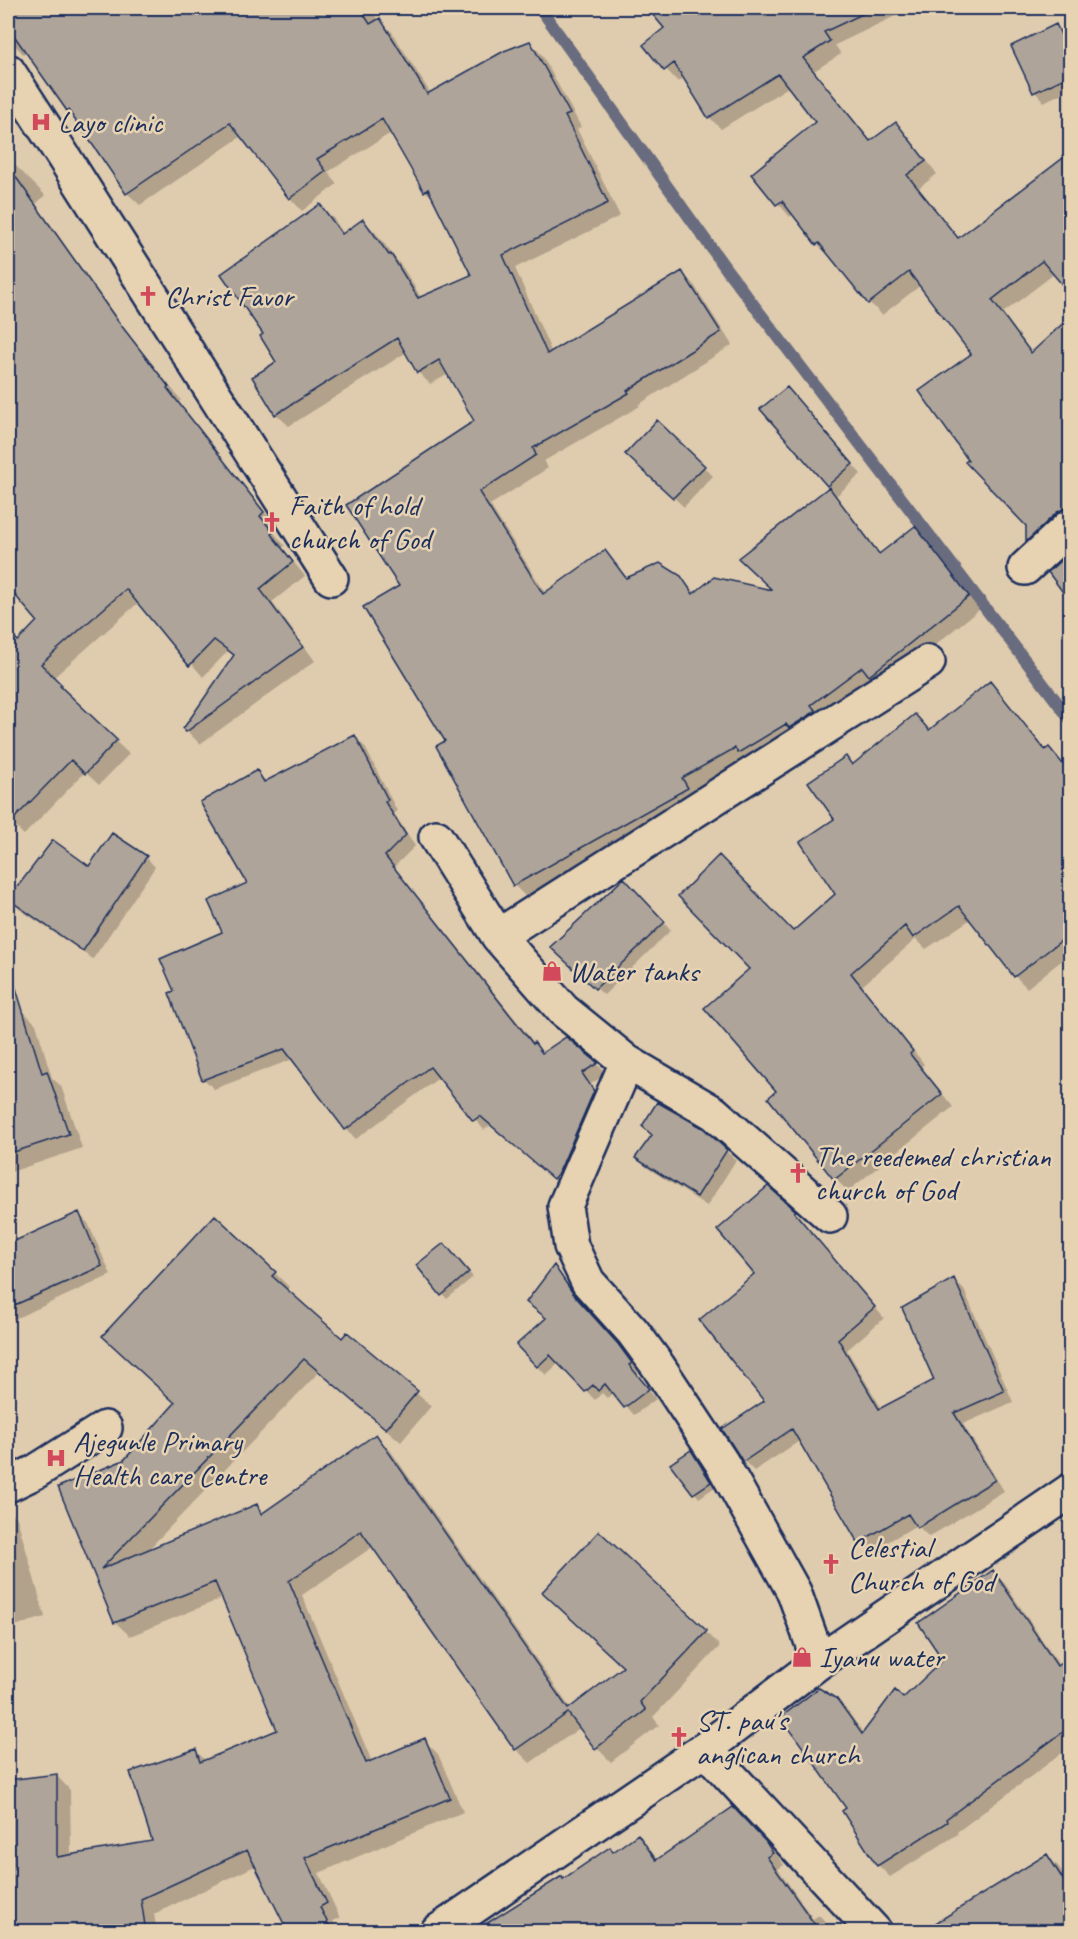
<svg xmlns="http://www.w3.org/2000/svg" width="1078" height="1939" font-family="Caveat,sans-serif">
<rect width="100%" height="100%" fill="#dfcbae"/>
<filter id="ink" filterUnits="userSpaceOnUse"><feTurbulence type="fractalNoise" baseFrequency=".0167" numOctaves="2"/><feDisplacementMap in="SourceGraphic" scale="12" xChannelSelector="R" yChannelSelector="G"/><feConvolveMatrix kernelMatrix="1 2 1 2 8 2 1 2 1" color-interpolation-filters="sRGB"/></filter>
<g filter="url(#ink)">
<path fill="#0003" d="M8,8H200L202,10L205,8H370L378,20L392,32L431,94L530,42L542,55L581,127L577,129L620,216L515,268L552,353L682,273L694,285L732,345L638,405L640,406L544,461L548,468L490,505L546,594L605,552L628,579L680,577L696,593H776L740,559L831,488L763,409L796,399L861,474L836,496L881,554L915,528L927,541L980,609L882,687L694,791L699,801L527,898L514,885L438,747L448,742L401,586L476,422L449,374L430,384L418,372L407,352L289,426L276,414L278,362L265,334L320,205L333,218L344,234L363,221L376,233L403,268L422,299L473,276L437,202L425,191L391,133L328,172L337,184L302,211L290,198L242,136L140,205L127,193L76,118L68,110L27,52L23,54L11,41L8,35Z
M649,8H912L835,45L841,54L814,71L872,142L896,124L908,136L937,174L919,188L959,239L1065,157L1054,274L1003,313L1033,354L1070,318V524L1039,553L1027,541L1028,526L970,460L974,354L921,285L882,315L870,303L831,255L829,256L817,244L794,213L790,217L753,174L817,122L790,86L721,129L709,117L684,77L678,82L645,46L666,28Z
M1055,26L1065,35L1070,48V89L1044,102L1035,92Z
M8,158L45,195L36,204L129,335L181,400L178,402L276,526L271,529L285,546L282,548L305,576L272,602L315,661L200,744L185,729L234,657L228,651L203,677L139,602L53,678L74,698L72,700L129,754L99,785L85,772L24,835L8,819V654L39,621L8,585V470L16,462L8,451Z
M657,422L713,476L684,507L637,463Z
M989,683L1047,751L1049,749L1070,773V954L1027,988L1015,976L971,919L926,949L916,939L862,986L924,1064L921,1067L953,1107L848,1191L835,1179L778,1092L793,933L837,894L836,819L846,758L854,766L915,716L930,731Z
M355,737L365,747L397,811L394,813L415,846L394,867L543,1054L566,1039L607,1073L591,1084L603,1102L564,1188L491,1125L484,1130L440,1077L356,1139L346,1129L293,1059L214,1089L204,1079L176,992L224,933L250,884L256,772L267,782Z
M146,857L155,867L93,959L19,909L10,899Z
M624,881L671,930L604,995L560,955Z
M22,1010L36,1024L52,1078L61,1086L82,1148L8,1173V1014Z
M654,1135L726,1151L736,1160L707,1206L646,1167L637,1158Z
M768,1188L805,1222L803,1223L884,1318L847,1350L882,1409L936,1381L954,1280L964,1290L1013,1402L963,1424L1004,1491L929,1537L917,1525L870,1552L860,1542L801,1440L754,1471L744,1461L767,1402L756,1274Z
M79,1214L88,1223L111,1275L8,1322V1246Z
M448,1249L473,1277L447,1299L418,1266Z
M554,1268L582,1305L627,1354L640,1372L637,1374L656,1399L634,1415L614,1392L607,1398L602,1393L595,1400L559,1363L546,1375L518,1346L547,1319Z
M275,1273L289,1287L286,1290L342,1340L348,1334L431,1406L401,1442L319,1372L145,1553L257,1506L264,1514L376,1436L390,1450L571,1709L706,1632L720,1646L653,1717L659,1725L611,1762L597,1748L581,1727L530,1763L516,1749L374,1546L302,1595L372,1762L424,1740L438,1754L463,1812L319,1873L340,1918L333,1921L338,1932H289L257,1865L154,1914L157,1932H8V1781L56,1775L70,1790L71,1856L153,1842L195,1750L206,1761L279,1731L223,1598L130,1636L115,1622L60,1488L125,1461L176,1404L118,1350Z
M691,1452L715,1487L699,1498L672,1464Z
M8,1509L17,1518L45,1617L8,1628Z
M993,1572L1005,1584L1059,1665L1070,1671V1747L957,1832L958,1834L890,1877L878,1865L844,1811L848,1808L836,1700L849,1713L864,1734L945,1660Z
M745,1821L778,1856L784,1865L778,1869L813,1919L819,1915L835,1932H476L563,1880L610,1849L614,1853L638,1836L658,1860Z
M1047,1856L1059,1867L1070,1886V1932H930Z"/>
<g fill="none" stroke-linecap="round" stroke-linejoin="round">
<path stroke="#686c7e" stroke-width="12" d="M540,8L727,270L1070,719"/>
</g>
<path fill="#aea499" stroke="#1b2f5e" stroke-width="1.5" d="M8,8H360L370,24L380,18L427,94L504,51L530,41L570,114L565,116L608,203L503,255L547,354L682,271L721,332L627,391L629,393L533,448L536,455L479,492L543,594L605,550L626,578L660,563L681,576L693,594L714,577L772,590L738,558L829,487L879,554L915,526L969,596L869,676L862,667L811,705L816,711L789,728L786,724L738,753L735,748L682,778L688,788L513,886L436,746L445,741L363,607L399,586L346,505L474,421L439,360L417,373L397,338L275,415L252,377L276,362L260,336L263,334L221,274L320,204L342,234L363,219L389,255L391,254L418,298L471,275L428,189L424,192L382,119L317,159L326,171L289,199L230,123L126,194L97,151L68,110L67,111L8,27Z
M647,8H875L824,32L830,41L803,58L870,141L896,122L926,161L907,175L958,238L1071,152V295L1042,261L992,300L1031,353L1071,316V508H1065L1057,512L1026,542V526L965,462L968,460L919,391L971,354L909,272L868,304L819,243L816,245L782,201L776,205L751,174L815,122L778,74L708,118L674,63L664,71L643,45L664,28Z
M1056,24L1071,56V75L1033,93L1011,46Z
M8,166L117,320L169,387L167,388L264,512L260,516L273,532L271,534L293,562L260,589L303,647L186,732L183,729L234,655L214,640L189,666L126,589L41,664L62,685L60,686L117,740L85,774L71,760L8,825V631L18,641L37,621L8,587Z
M787,387L853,464L827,486L760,409Z
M657,420L705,466L673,498L625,454Z
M1071,551V603L1048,572Z
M990,681L1045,750L1049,747L1071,774V933L1014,977L959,906L913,938L905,926L851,973L913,1051L910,1054L942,1094L834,1180L768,1098L776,1091L704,1008L749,969L678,896L719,855L793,931L835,894L800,842L834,819L808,782L846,756L852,765L915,714L929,730Z
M355,735L388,800L385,802L406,835L385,856L533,1044L534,1042L542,1053L566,1037L598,1063L582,1073L594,1091L559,1172L553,1179L480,1116L473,1121L430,1067L345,1130L284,1049L202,1080L169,993L174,991L160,959L222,932L208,901L247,883L200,802L257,770L264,782Z
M112,833L147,856L83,951L8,899L53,840L89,866Z
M624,878L665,922L595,989L550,947Z
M15,985L42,1073L47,1071L69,1134L8,1154V987Z
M657,1102L703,1128L727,1150L697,1197L635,1158L652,1135L642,1126Z
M768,1186L796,1211L794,1212L875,1307L838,1339L879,1409L934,1380L902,1308L954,1278L1004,1391L954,1413L995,1480L917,1528L908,1514L858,1543L792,1429L743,1462L722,1429L764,1401L699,1320L754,1274L717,1230Z
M79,1212L102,1266L8,1308V1244Z
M215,1215L276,1272L272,1276L342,1338L347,1332L418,1391L386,1429L304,1359L101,1569L257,1504L261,1514L376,1434L568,1709L623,1667L542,1592L599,1531L707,1631L640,1702L646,1710L595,1749L568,1713L515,1750L361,1531L289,1581L366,1763L425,1738L450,1798L305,1858L327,1903L320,1907L332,1932H288L247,1850L141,1899L146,1932H8V1780L57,1774V1857L152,1841L130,1772L196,1749L200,1762L277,1730L215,1582L114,1623L58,1487L124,1460L175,1403L102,1336Z
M444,1243L469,1272L441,1296L416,1265Z
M554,1265L574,1295L618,1344L632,1363L629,1365L649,1389L624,1408L605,1384L598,1391L593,1385L585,1392L550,1355L537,1367L516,1345L546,1318L526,1302Z
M691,1450L711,1482L693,1494L670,1464Z
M993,1570L1057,1666L1071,1656V1726L946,1819L947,1822L877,1866L842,1811L846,1808L781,1717L819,1688L837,1699L862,1734L895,1690L903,1698L943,1660L918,1623Z
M733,1807L766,1842L773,1853L767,1857L820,1932H473L562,1876L563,1879L610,1847L613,1852L638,1834L656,1860Z
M1047,1854L1071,1892V1925L1059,1932H921Z"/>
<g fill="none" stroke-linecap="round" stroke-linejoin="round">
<g stroke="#1b2f5e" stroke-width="38">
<path id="minor" d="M8,71L63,156L331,578
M1025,568L1070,526
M436,837L498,936L928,662
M498,936L563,1010L627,1062L714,1113L830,1216
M627,1062L565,1206L571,1246L588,1282L633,1332L658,1366L722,1463L794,1592L819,1662
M8,1485L35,1472L105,1428
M705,1749L875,1932
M437,1932L705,1749L819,1662L1070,1491"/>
</g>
<use href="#minor" stroke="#e7d2b1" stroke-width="33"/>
</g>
</g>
<defs>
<g id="hospital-bare" transform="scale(1.62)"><path d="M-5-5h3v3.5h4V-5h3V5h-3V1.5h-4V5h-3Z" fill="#d1495b" stroke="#e7d2b1" stroke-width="2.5" paint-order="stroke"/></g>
<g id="church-bare" transform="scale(1.62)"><path d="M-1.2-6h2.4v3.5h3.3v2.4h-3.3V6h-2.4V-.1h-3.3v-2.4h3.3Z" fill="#d1495b" stroke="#e7d2b1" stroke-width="2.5" paint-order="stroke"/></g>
<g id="shop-bare" transform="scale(1.62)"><path d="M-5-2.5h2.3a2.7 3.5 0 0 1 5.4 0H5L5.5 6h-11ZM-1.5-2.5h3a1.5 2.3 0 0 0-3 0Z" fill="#d1495b" stroke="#e7d2b1" stroke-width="2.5" paint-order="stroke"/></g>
</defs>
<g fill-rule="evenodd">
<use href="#hospital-bare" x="41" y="122"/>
<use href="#church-bare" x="148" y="296"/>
<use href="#church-bare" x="272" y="522"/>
<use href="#shop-bare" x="552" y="971"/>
<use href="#church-bare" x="798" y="1173"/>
<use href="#hospital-bare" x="56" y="1458"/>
<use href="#church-bare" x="831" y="1564"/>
<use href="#shop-bare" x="802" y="1657"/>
<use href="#church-bare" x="679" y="1737"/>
</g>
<g text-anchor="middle" stroke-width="5" stroke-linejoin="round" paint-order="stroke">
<g font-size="30" fill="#1b2f5e" stroke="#e7d2b1" text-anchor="start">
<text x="58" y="132">Layo clinic</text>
<text x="165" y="306">Christ Favor</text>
<text x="289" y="515">Faith of hold<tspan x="289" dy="34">church of God</tspan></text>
<text x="569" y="981">Water tanks</text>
<text x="815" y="1166">The reedemed christian<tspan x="815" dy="34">church of God</tspan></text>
<text x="73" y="1451">Ajegunle Primary<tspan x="73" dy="34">Health care Centre</tspan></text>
<text x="848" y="1557">Celestial<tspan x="848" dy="34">Church of God</tspan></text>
<text x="819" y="1667">Iyanu water</text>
<text x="696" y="1730">ST. pau's<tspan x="696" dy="34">anglican church</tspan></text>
</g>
</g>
<rect width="1078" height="1939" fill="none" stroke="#e7d2b1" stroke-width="30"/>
<rect x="15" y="15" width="1048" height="1909" fill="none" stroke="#1b2f5e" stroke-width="2" filter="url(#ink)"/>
</svg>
